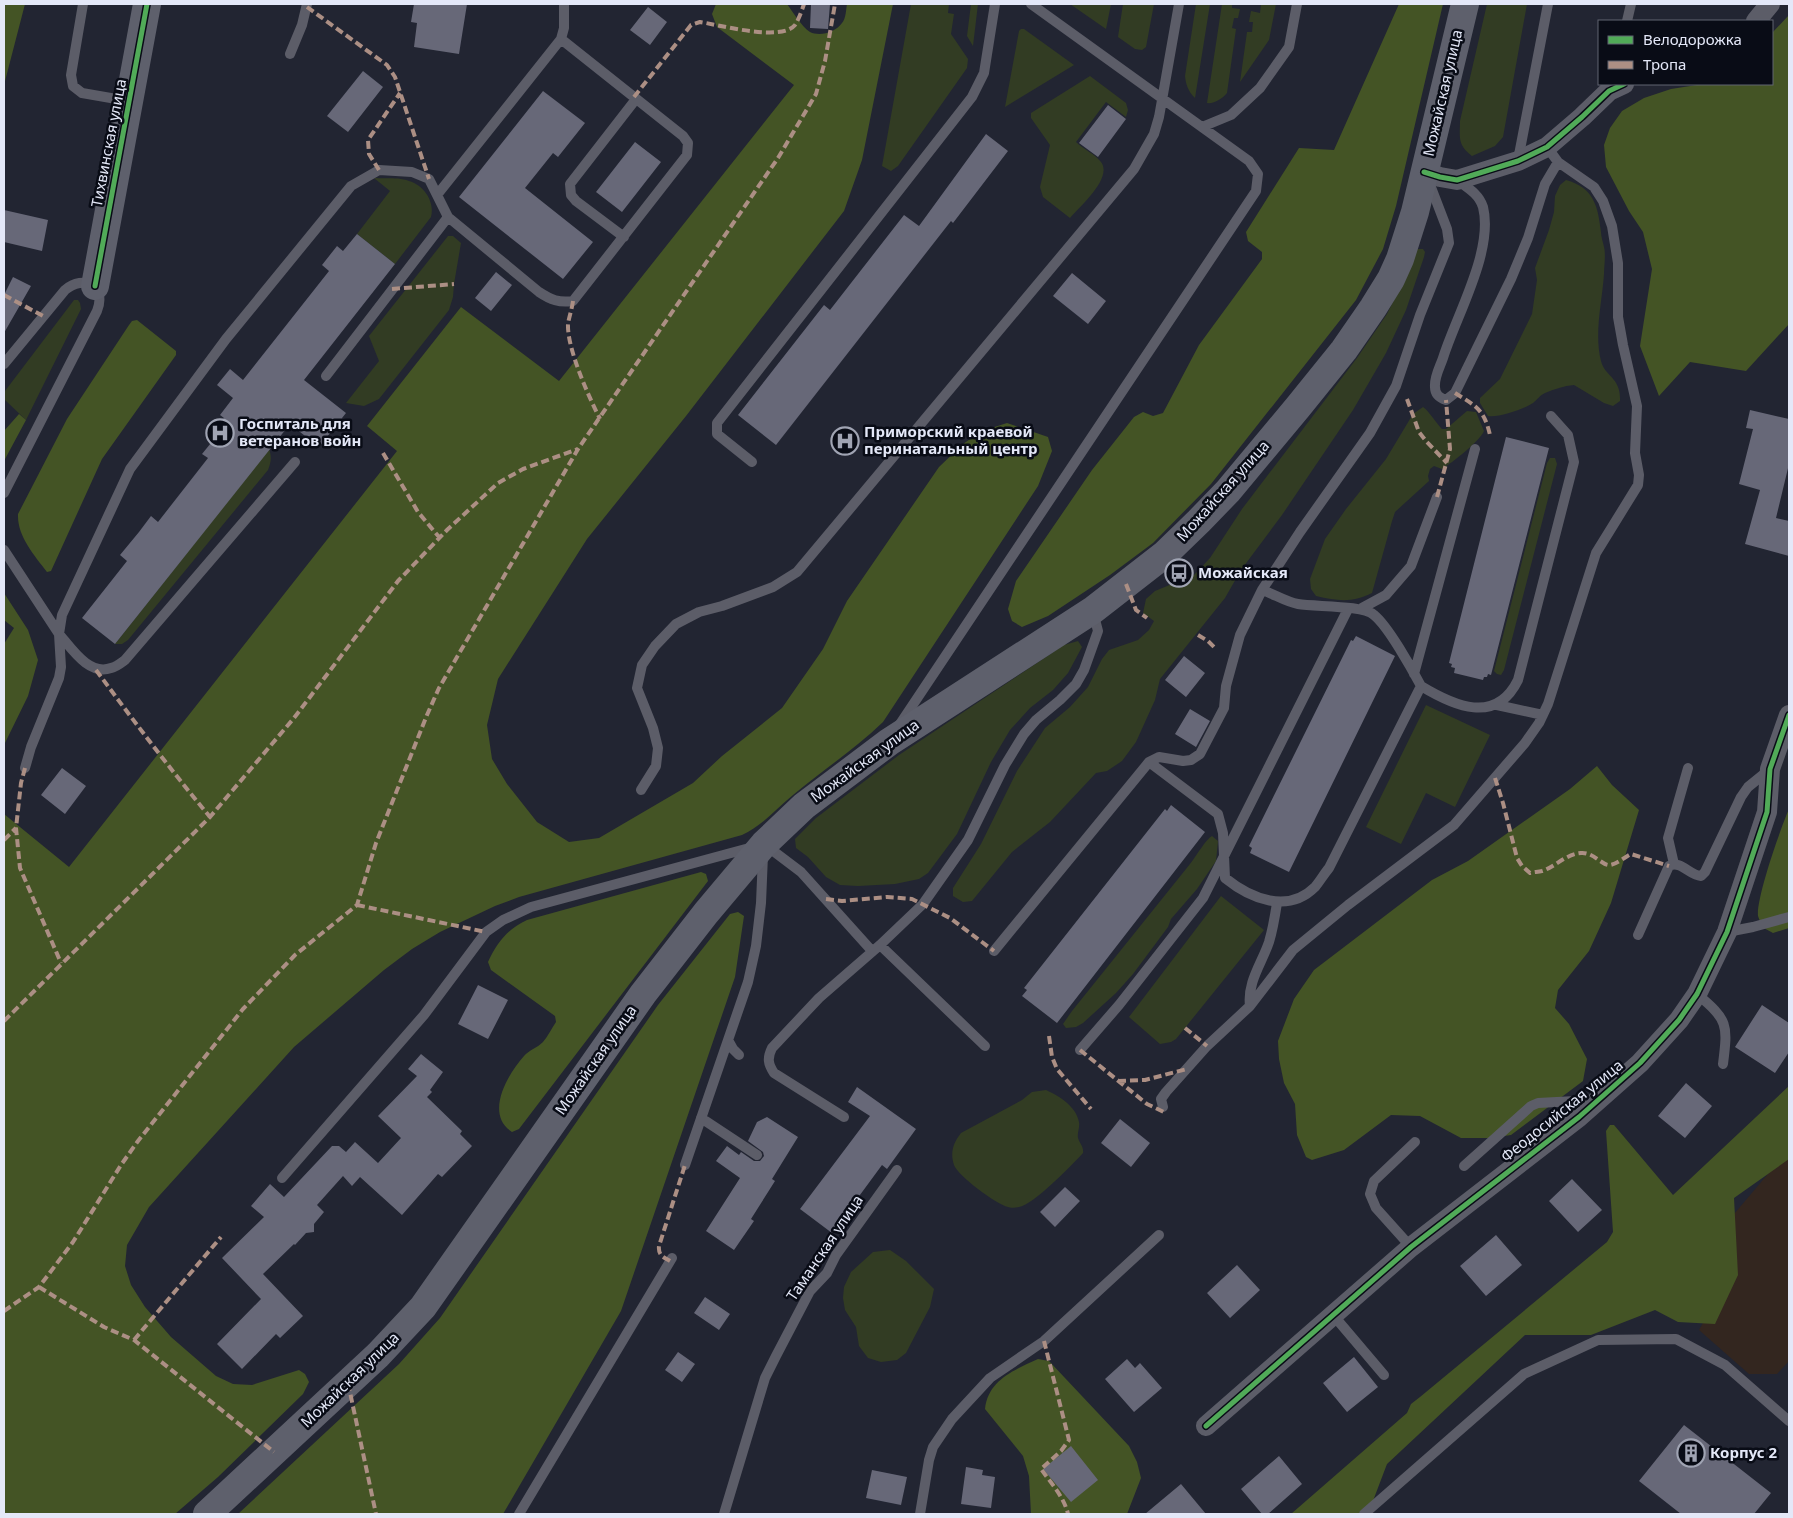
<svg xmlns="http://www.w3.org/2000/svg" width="1793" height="1518" font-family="'Noto Sans',sans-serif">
<rect width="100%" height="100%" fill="#222532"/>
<path fill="#33261f" d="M1789,1149V1361L1777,1374H1749L1699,1330L1725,1284L1712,1240Z"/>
<path fill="#323c23" d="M911,4H949L948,13L954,14L951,34L968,59L967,68L898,166L891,171L882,166Z
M971,4H978L973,46L967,36Z
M1070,4H1111L1106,29Z
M1123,4H1154L1146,47L1142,50L1135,49L1118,37Z
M1196,4H1210L1195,98C1188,91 1186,85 1185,76Z
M1222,4H1232V8L1240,9L1238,18H1234L1232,28L1236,29L1227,93C1222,99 1214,104 1207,103Z
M1261,4H1276L1269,40L1240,82L1247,32H1252L1253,22H1249L1251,11L1260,13Z
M1487,4H1527L1503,137L1495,146L1472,156C1457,145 1460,137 1460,121Z
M1021,29H1024L1074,65L1005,107L1019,31Z
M1090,76L1126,103L1128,110L1126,117L1106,102L1076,142C1083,149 1095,154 1101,162C1113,178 1080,206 1070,218L1043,197L1040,187L1050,145L1031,118V113Z
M374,178C385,179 399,177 409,181C424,185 435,202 431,217L395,264L357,234L390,191Z
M1566,180C1594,188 1598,206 1601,232C1601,237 1603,242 1604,247C1606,255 1604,266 1604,274C1602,303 1594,333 1601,361C1605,377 1621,377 1620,401L1613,406L1604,403L1574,385C1564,386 1554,389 1545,393C1540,395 1537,400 1533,403C1524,409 1498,418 1488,416L1480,403V398L1500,379L1532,314L1537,280L1535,268L1549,230L1554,212L1555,196L1560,185Z
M448,236H453L461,243L454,284L453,297L449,310L379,399L364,406L346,403L379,361L369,336Z
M1417,249H1423L1425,252L1424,257L1406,310L1386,353L1353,410L1282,515L1241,570L1225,598L1160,679L1155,700L1136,742L1122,761L1107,771L1096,773L1050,822L1012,852L972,901L963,902L953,896V888L981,844L1017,771L1045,728L1070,707L1088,687L1102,659L1109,650L1138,640L1149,630L1154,621L1143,613L1146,599L1155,591L1194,575L1210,558L1242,509L1357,358L1387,314L1408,272Z
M74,300H78L80,303L81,309L26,420L5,400V391Z
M1423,407C1429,411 1436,423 1442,429H1446L1467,411L1476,412L1484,431C1479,442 1453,462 1442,469L1434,466L1430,469L1428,476L1429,481L1395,512L1392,521L1372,593C1352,603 1338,601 1316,596L1311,589L1310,579L1325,539L1346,509L1386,459L1413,414Z
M269,449C272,457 271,462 268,470L128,640L122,644H115Z
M1550,458H1555L1557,464L1504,670L1501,675L1497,674L1494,671L1547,463Z
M1078,641L1082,647L1068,673L1053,690L1030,708L1010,730L991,762L957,834L928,873L919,879L895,884L858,886L840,885L826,877L808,857L796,848L795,839L816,818L899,755L1064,645Z
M1426,705L1490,735L1455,807L1426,793L1401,844L1366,827Z
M1212,836L1218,841L1216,861L1197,889L1171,919L1168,927L1133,974L1116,993L1083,1023L1076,1027L1066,1028L1063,1024L1072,1011L1190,864C1195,858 1206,839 1212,836Z
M1221,896L1264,930L1176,1039L1171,1042L1160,1044L1129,1017Z
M1046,1090C1059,1096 1076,1106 1079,1122C1080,1128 1077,1133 1078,1138C1080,1144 1084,1147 1083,1153C1073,1164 1032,1206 1019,1207C1016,1208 1010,1208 1008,1207C996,1204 958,1176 954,1165C950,1153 953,1143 961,1133L1022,1100L1032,1092Z
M890,1250L906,1261L934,1289L930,1307L906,1353L897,1360L881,1362L868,1358L859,1346L856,1327L845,1310L843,1298L844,1287L851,1272L873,1252Z"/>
<path fill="#445425" d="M4,4H25L4,85Z
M716,4H787C793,12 801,26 810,32C820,37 836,32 842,23C846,19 846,9 847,4H893L862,160L844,211L686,416L587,539L498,679L487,725L492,759L507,784L537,822L569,842L599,838L693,783L722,756L782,708L823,649L847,601L939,467L963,444L982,431L1007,423L1048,437L1052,451L1038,486L883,722C855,749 823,770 793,795C776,809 762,826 742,835L519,897L495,906L440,932L412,949L384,970L294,1047L149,1207L127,1245L125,1266L131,1285L145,1307L171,1337L216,1376L233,1384L252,1385L299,1370L305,1374L309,1382L303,1394L218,1477L175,1514H4V814L69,867L397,451L367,426L461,307L559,381L794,85L717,27L712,14Z
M1399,4H1443L1396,206L1383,249L1356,300L1211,484L1153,543L1110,575L1048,616L1022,627L1012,621L1008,609L1016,581L1092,470L1134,417L1143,412L1153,416L1163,413L1199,345L1262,259V252L1248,241L1246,232L1299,148L1334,150Z
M1789,15V324L1746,371L1690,362L1659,396L1640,346L1652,269L1643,232L1629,211L1606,167L1604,145L1610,128L1622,111L1644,98L1671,89L1703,84H1772V33Z
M137,320L176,351V355L102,459L51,571L47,572C34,555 17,536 18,514L67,419L129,325L132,321Z
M19,414L26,420L4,461V431Z
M4,593L28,630L38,660L28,696L4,745V644L14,628L4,620Z
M1597,766L1612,785L1639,810L1611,903L1589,951L1558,990L1555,1008L1569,1024L1587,1059L1583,1081L1511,1135L1491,1138H1461L1420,1116L1391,1115L1344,1150L1312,1160L1306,1157L1297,1135L1295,1104L1284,1083L1279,1059L1278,1041L1294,999L1314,970L1432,880L1468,861L1570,789Z
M1789,809V928L1773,933L1762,927C1761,923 1759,919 1758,916C1756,898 1781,827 1789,809Z
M701,872L706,874L708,881L519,1129L512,1132C484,1114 508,1074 524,1056C529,1050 537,1048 543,1042C548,1036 552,1028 556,1022L555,1016L491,970L488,962C497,942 508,929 527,920Z
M738,912L744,916L735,977L621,1311L503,1514H238L399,1364L440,1318L658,1005L730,914Z
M1789,1086V1159L1734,1198L1738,1275L1715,1324L1678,1322L1655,1310L1591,1335H1525L1387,1464L1368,1514H1291L1407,1413L1411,1404L1420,1397L1607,1242L1613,1232L1606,1131L1610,1125H1614L1673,1195Z
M1038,1359L1049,1361L1129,1446L1137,1462L1141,1478L1127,1514H1031L1029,1476L1023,1456L985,1409C988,1380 1014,1370 1038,1359Z"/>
<path fill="#676878" d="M414,4H467L459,54L414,47L417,23L411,22Z
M811,4H830L828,29L810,28Z
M648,7L667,22L650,45L630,30Z
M363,71L383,87L348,132L327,116Z
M543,91L585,123L558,157L553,153L525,188L593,242L563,279L459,197Z
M1108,105L1126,119L1098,157L1079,143Z
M986,134L1008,151L953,223L951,221L776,445L738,415L824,305L830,310L904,215L919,226Z
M635,142L661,162L622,212L596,192Z
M4,210L48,220L42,251L4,242Z
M357,234L395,264L304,380L346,413L319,447L290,424L115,644L82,618L127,561L120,555L139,532L151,516L158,522L208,458L202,454L215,438L211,434L224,418L220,415L233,398L217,385L230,369L243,380L329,271L322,265L337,246L343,251Z
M496,272L512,285L491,311L475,298Z
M1072,273L1106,301L1088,324L1053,296Z
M13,277L31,286L4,333V295Z
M1750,410L1789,419V464L1776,518L1789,521V556L1745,544L1760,490L1739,484L1753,429L1746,428Z
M1506,437L1549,448L1491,675L1488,674L1487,677H1484L1483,680L1454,673L1455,668L1451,667L1452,664L1449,663Z
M1356,636L1395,656L1289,872L1250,853L1252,848L1249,846L1351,640L1353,641Z
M1184,656L1205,673L1186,697L1165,680Z
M1190,709L1210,721L1196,747L1175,734Z
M62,768L86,786L65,814L41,795Z
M1171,805L1205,832L1057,1023L1022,996L1027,990L1024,988L1165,809L1167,811Z
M478,985L508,1000L488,1039L458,1024Z
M1762,1005L1789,1023V1052L1775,1073L1735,1047Z
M421,1054L443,1072L430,1090L432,1092L427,1097L462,1131L460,1134L472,1146L442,1177L438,1174L402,1215L360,1177L352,1186L343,1176L317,1205L324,1212L314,1224V1232L306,1233L295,1245L294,1244L263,1274L303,1316L280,1338L276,1334L242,1369L217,1344L261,1299L222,1258L264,1217L251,1206L270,1184L284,1197L332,1146H339L346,1152L355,1142L378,1163L401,1138L378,1116L417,1076L408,1069Z
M1686,1083L1712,1106L1685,1138L1658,1116Z
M857,1087L916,1129L887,1169L882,1165L832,1233L800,1209L870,1116L848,1102Z
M767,1117L798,1137L772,1179L775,1181L751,1219L754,1221L734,1250L706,1231L740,1178L716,1161L727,1146L739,1155L741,1152L754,1161H760L764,1156L763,1152L748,1141L757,1122Z
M1120,1119L1150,1143L1131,1167L1101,1143Z
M1572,1179L1602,1210L1578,1232L1549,1201Z
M1065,1187L1080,1201L1055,1227L1040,1212Z
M1496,1235L1522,1265L1486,1296L1460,1266Z
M1237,1265L1260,1290L1230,1318L1207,1293Z
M705,1297L730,1314L719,1330L694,1313Z
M678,1352L695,1364L682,1382L665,1370Z
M1354,1357L1378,1387L1347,1412L1323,1383Z
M1127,1359L1135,1368L1140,1363L1162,1388L1134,1412L1105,1379Z
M1684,1425L1771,1493L1754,1514H1681L1639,1481Z
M1071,1446L1098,1480L1071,1502L1043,1469Z
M1279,1456L1302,1484L1268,1514H1262L1241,1489Z
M966,1467L983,1470L982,1475L995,1477L991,1508L961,1504Z
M872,1470L907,1477L901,1505L866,1498Z
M1181,1484L1206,1514H1145Z"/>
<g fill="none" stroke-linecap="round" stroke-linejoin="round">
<path stroke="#5c5d68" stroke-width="10" d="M83,4L71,75L73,86L82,93L128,101
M1627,21L1631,4
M561,39L564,28V4
M290,54L302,25L307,4
M1202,127L1231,115L1260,88L1289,47L1297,4
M1518,160L1548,4
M1457,180C1468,188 1479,194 1483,207C1494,251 1456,316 1443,358C1440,367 1434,377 1435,387C1435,395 1440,398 1446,400L1455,393L1511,279L1528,238L1545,184L1558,162
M624,237L576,201L571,195L570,184L636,99
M4,364L65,290C84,274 107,286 97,311L4,493
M326,376L448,217
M752,462L717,434V423L972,97L984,73L995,4
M4,550L59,634L62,615L130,469L226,339L351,186L379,170L412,172L429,179L448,217L539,292C551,300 559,303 573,301L687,155L688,143L683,136L561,39L437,195
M1362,608L1386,595L1411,566L1437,497
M59,634C72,649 89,676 111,668C116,667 121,663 125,660L295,462
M1414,674L1475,449
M1421,686C1454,706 1496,725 1518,680L1574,462L1568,435L1551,416
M1497,705L1543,715
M900,724L1256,191L1258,174L1249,161L1031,4
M1149,762L1218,814L1223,833L1225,878C1251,899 1288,914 1315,887C1320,881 1324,874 1329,868L1421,686C1412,669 1388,626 1374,615C1363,605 1316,607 1298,604C1286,602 1274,594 1262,590
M25,768L31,747L59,678L61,667L59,634
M641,790L656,766L658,748L653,728L637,688L642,665L655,646L676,624L699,612L722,606L773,587L797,572L1134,169L1154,134L1159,117L1179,4
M1674,864L1668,838L1688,768
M1727,932L1753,927L1789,917
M1638,935L1669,866C1681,860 1689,875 1701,876L1705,872L1741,797L1748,787L1769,770
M880,945L985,1046
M994,951L1149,762L1159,757L1183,761L1191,760L1200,754L1224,708L1226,686L1240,635L1262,590L1300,532L1370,433L1396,386L1420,315L1449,243L1447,229L1429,182
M1697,994C1728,1020 1728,1024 1723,1064
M1250,1006C1247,982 1262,963 1269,942C1273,929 1275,916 1277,903
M728,1040L733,1049L739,1055
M1080,1050L1119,1005L1203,898L1348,609
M1163,1107L1161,1099L1166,1092L1207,1046L1250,1006L1293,950L1348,905L1454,825L1525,743L1539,723L1548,704L1596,553L1638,485L1639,475L1635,453L1637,406L1623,345L1618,317V263L1612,226L1603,201L1594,187L1558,162L1547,147
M844,1117L774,1073C768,1064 767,1058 772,1048L819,998L880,945L923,904L968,840L1005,765L1024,734L1036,720L1060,700L1076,684L1084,670L1098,631L1093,612
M701,1118L757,1155
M685,1165L748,982L756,946L761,903L763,855
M1464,1166L1531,1106L1538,1103L1594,1100
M282,1178L424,1015L486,932L503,920L531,907L764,844L801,872L872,951
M1411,1247L1376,1208L1370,1194L1374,1181L1415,1142
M1334,1316L1384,1375
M519,1514L672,1258
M724,1514L765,1378L776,1356L810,1291L827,1273L836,1255L897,1170
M920,1514L929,1460L933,1447L952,1419L990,1378L1044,1341L1159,1235
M1364,1514L1524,1374L1598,1340L1676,1339L1725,1365L1789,1421"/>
<path stroke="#5c5d68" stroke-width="20" d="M1756,21L1770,4
M1424,172L1440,177L1457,180L1518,161L1547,147L1582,117L1609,91L1624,84
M1206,1426L1411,1247L1579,1117L1640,1063L1679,1020L1697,994L1727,932L1767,812L1770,769L1789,715"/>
<path stroke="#5e606c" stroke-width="28" d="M95,286L147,4
M207,1514L378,1355L423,1307L643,994L706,913L764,844L804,806L889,742L1093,610L1165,554L1199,521L1228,491L1298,407L1344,350L1373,308L1391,279L1400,259L1415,212L1465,4"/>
<path stroke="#ac8f84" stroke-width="4" stroke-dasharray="8 4" stroke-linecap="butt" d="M307,7L387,65L395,77L429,179
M634,97L691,25L700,22C720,25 781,42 795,25C799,19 802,10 804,4
M379,170L369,154L368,140L400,93
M392,289L454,284
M4,295L43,316
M573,301C572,309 569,317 568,324C567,349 589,397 600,419
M1455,393C1476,406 1484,409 1490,435
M1407,399L1419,432L1426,441L1447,463
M383,453L418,512L439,537
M1437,497L1450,449L1446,400
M1126,584L1136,610L1147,618
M1198,635L1208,641L1216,649
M96,670C133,720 170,769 210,817
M25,768L21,783L16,828L20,868L61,963
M1495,778L1503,803L1517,858L1522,866L1530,873C1533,872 1538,872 1542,871C1555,867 1566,854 1581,853C1594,852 1602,866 1610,865C1617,864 1625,857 1631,854L1669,866
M4,840L16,828
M826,899L842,901L887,897L912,899L950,918L994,951
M357,905L486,932
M4,1021L210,817L294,718L398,581L447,530L498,483L523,469L578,449
M1185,1028L1207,1046
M1049,1036L1052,1057L1057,1069L1091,1109
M1080,1050L1147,1104L1166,1113
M1118,1081L1145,1080L1187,1069
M670,1261C663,1257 658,1255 659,1246L685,1165
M39,1287L104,1327L134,1340L274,1452
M4,1311L39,1287L73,1242L121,1165L138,1141L243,1009L295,955L357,905L376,843L427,715L439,688L578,449L778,158L816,94L825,61L835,4
M134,1340L221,1237
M1044,1341L1069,1440L1061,1451L1041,1469C1051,1483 1064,1497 1068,1514
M348,1383L376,1514"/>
<g stroke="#090c16" stroke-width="8">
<path id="cycleway" d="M1424,172L1440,177L1457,180L1518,161L1547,147L1582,117L1609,91L1624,84
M95,286L147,4
M1206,1426L1411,1247L1579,1117L1640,1063L1679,1020L1697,994L1727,932L1767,812L1770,769L1789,715"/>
</g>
<use href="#cycleway" stroke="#51ab58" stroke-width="5"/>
</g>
<defs>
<g id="hospital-ring" transform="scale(1.4375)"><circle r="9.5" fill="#090c16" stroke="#a0a4b3" stroke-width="1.5"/><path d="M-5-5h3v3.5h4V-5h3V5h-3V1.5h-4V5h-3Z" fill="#a0a4b3"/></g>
<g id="bus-ring" transform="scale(1.4375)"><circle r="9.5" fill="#090c16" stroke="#a0a4b3" stroke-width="1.5"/><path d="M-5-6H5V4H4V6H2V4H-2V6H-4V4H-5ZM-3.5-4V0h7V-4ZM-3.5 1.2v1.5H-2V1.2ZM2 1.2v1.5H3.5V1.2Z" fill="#a0a4b3"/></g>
<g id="building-ring" transform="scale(1.4375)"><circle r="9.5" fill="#090c16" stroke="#a0a4b3" stroke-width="1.5"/><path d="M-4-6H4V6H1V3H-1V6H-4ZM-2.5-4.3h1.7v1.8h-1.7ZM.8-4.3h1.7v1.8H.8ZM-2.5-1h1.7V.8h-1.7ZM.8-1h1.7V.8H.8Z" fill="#a0a4b3"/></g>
</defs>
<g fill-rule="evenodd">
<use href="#hospital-ring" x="220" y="433"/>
<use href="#hospital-ring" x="845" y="441"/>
<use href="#bus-ring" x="1179" y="573"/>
<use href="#building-ring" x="1691" y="1453"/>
</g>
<g text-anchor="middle" stroke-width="5" stroke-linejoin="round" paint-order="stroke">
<g font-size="15" fill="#e4e8f8" stroke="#090c16">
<text transform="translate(1443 93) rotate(-77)" y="5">Можайская улица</text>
<text transform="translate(109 143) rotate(-79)" y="5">Тихвинская улица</text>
<text transform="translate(1223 491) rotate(-48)" y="5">Можайская улица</text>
<text transform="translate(865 761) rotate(-36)" y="5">Можайская улица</text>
<text transform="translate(596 1060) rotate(-55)" y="5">Можайская улица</text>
<text transform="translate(1562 1111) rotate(-39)" y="5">Феодосийская улица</text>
<text transform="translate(825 1248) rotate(-56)" y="5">Таманская улица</text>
<text transform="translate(350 1380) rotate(-44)" y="5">Можайская улица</text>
</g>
<g font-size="15" font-weight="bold" fill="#e4e8f8" stroke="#090c16" text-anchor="start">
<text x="239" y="429">Госпиталь для<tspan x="239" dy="17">ветеранов войн</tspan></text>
<text x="864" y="437">Приморский краевой<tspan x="864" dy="17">перинатальный центр</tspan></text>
<text x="1198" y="578">Можайская</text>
<text x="1710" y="1458">Корпус 2</text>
</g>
</g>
<rect width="1793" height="1518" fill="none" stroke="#e4e8f8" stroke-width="10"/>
<rect x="1598" y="20" width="175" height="65" fill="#090c16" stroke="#616470"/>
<rect x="1608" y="36" width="25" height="8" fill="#51ab58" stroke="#616470"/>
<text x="1643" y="45" font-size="15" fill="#e4e8f8">Велодорожка</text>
<rect x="1608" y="61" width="25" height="8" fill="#ac8f84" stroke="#616470"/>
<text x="1643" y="70" font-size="15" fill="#e4e8f8">Тропа</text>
</svg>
